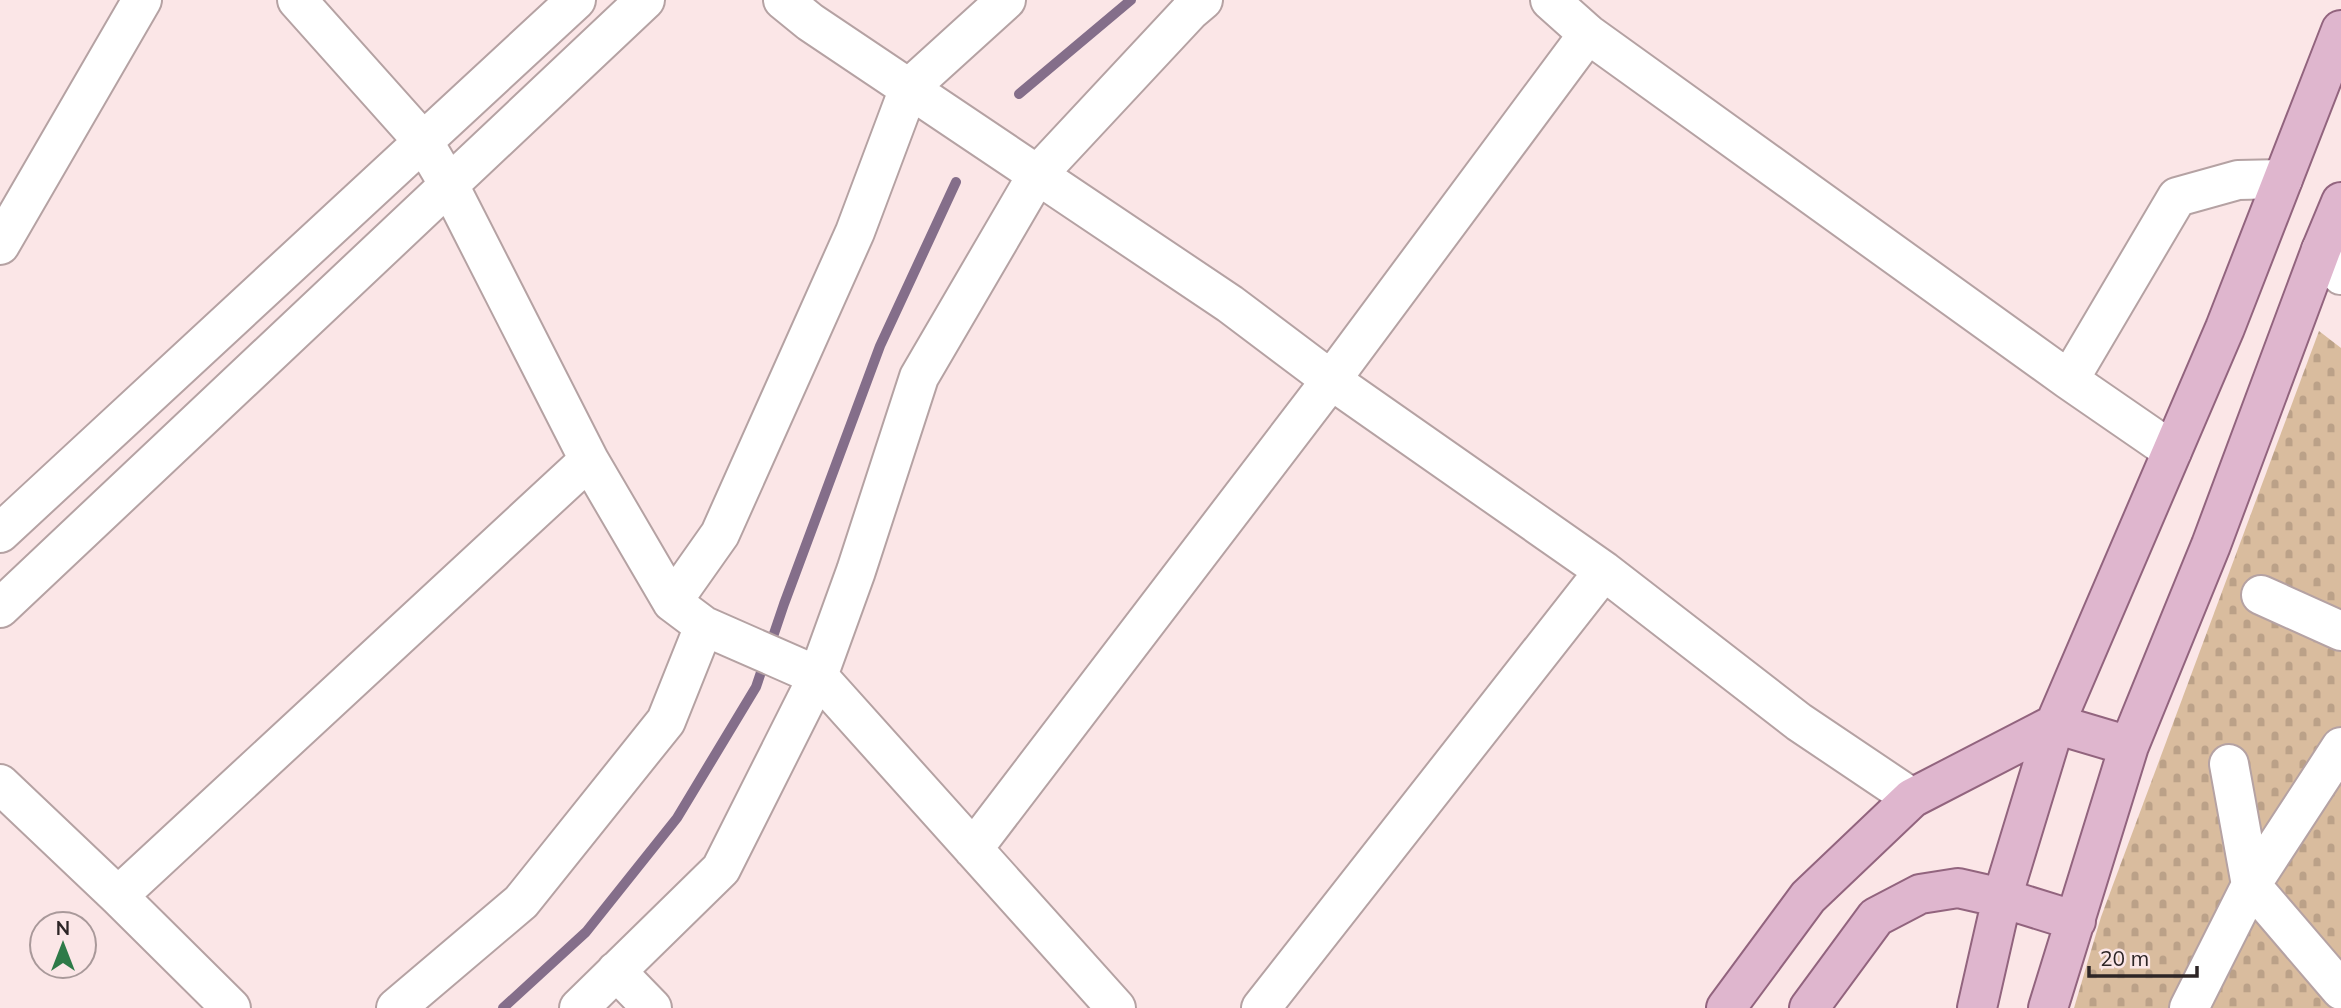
<svg xmlns="http://www.w3.org/2000/svg" width="2341" height="1008" font-family="Mulish,sans-serif">
<defs>
<pattern id="cemetery-stones" width="16" height="16" patternUnits="userSpaceOnUse" patternTransform="scale(1.75)"><rect width="16" height="16" fill="#d9bc9e"/><path d="M2 7V4a2 2 0 0 1 4 0v3zM10 15v-3a2 2 0 0 1 4 0v3z" fill="#bba188"/></pattern>
</defs>
<rect width="100%" height="100%" fill="#fbe6e7"/>
<path fill="url(#cemetery-stones)" d="M2319,331L2341,348V1008H2074L2101,917Z"/>
<g fill="none" stroke-linecap="round" stroke-linejoin="round">
<path stroke="#846e8a" stroke-width="10" d="M1019,94L1131,0
M503,1008L586,932L677,818L756,687L784,604L880,346L956,182"/>
<g stroke="#b5a2a3" stroke-width="42">
<path id="minor" d="M297,0L423,141L449,185L589,460L672,602L704,626L818,676L1116,1008
M783,0L810,22L1230,304L1331,380L1604,571L1799,722L1912,798
M1550,0L1588,34L2069,380L2172,451
M0,245L142,0
M2321,250L2341,275
M2069,380L2177,197L2238,180L2283,179
M0,533L576,0
M2261,595L2341,631
M672,602L720,534L855,232L909,88L1006,0
M0,608L645,0
M2229,764L2251,885L2341,990
M0,784L118,896L231,1008
M973,849L1331,380L1588,34
M118,896L589,460
M616,971L652,1008
M396,1008L521,902L666,721L704,626
M579,1008L721,869L818,676L856,571L919,377L1037,175L1190,11L1203,0
M1261,1008L1604,571
M2189,1008L2251,885L2341,747"/>
</g>
<g stroke="#92647e" stroke-width="42">
<path id="major" d="M1726,1008L1808,897L1912,798L2055,724L2129,746
M1809,1008L1876,917L1920,894L1958,888L2002,898L2076,921
M1977,1008L2002,898L2055,724L2225,328L2341,30
M2048,1008L2129,746L2211,545L2321,250L2341,202"/>
</g>
<use href="#minor" stroke="#fff" stroke-width="38"/>
<use href="#major" stroke="#dfb6ce" stroke-width="38"/>
</g>
<g transform="translate(63 945)"><circle r="33" fill="#fbe6e7" stroke="#a9999a" stroke-width="2"/>
<path d="M0-5L12 26L0 18L-12 26Z" fill="#2e7a48"/>
<text y="-10" font-size="19" font-weight="bold" text-anchor="middle" fill="#2d2526">N</text>
</g>
<path d="M2089 966v10h108v-10" fill="none" stroke="#2d2526" stroke-width="3.5"/>
<text x="2100" y="966" font-size="21" fill="#2d2526" stroke="#fbe6e7" stroke-width="5" paint-order="stroke">20 m</text>
</svg>
